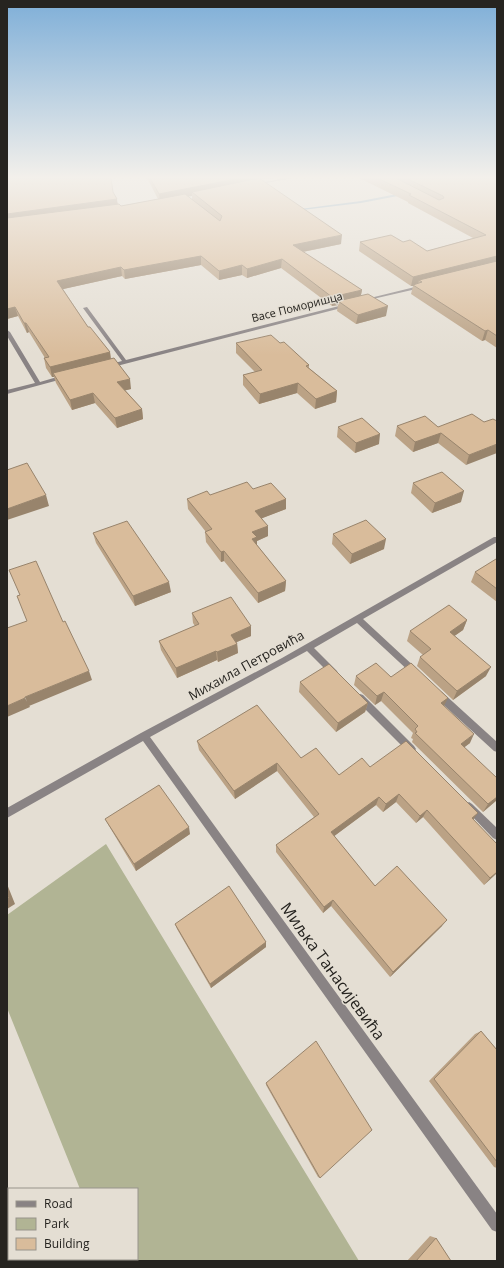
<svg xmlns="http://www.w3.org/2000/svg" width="504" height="1268" font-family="'Open Sans',sans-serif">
<rect width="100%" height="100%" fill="#e4ded3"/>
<path fill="#b1b494" d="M106,844L359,1261H110L109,1259H137V1189H80L7,1008V915Z"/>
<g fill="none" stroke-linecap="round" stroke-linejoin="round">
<path fill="#81a7c1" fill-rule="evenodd" d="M402,193L403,195L361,203L302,210L300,209L361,201Z"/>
<path fill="#898384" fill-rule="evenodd" d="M286,178H292L256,185L254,184Z
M423,285H425V287L364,301L362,300Z
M347,304H349V306L109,368L106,366L107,365L122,361L83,308L87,307L126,360Z
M7,330L10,332L40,382L64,375L66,376V378L7,394V390L35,383L7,336Z
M494,537H497V542L363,619L418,670L419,672L418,674L415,675L412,674L357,623L314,648L337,671L338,673L337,675L334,676L331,675L307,651L150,737L497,1214V1232L492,1230L143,741L7,818V808L141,733L282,658Z
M439,691L442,692L497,742V752L494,751L436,698L435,695L436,692Z
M360,694L363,695L414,746L416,749L414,752L411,753L408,752L357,701L356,698L357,695Z
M469,802L472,804L497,828V840L493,838L466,810L464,807L466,804Z"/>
</g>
<path fill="#bba285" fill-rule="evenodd" d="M7,178L113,192L118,204L121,206L158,199L147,178H275L261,179L341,244L303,252L362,290L361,295L386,316L356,324L337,311L338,305L332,306L281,268L247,278L242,275L219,280L201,265L125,279L122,276L63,289L88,327L110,352L111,359L131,389L125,390L142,409L143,419L117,428L95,403L72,410L56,383L54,377H52L46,368L44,358H45L29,332L27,333L18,316L7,319ZM188,196H192V200Z
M359,178H497V348L485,340L482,341L411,294L413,286H411L359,251L360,242H403L427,251L473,238L408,203V202Z
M236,343H280L309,365V368L337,391L336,402L315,409L297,393L259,404L243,385V375L255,372L236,353Z
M484,422L466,465L438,443L413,452L395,436L397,426L438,427Z
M338,427L379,444L355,453L337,437Z
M413,483L461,502L432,513L411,493Z
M253,489L286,499V509L262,518L268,536L257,541V545L286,581L285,591L258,603L224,561L221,562L206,542L205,532H206L188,509L187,499L210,495Z
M93,533L171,592L135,606L96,543Z
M333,534L384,549L350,564L332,544Z
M497,559V602L471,582L475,572Z
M192,613L251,636L237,642L238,653L218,662L217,660L177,678L161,650L159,641L195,626L193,623Z
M467,620L463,630L454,636L486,676L453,700L417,666L420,657L423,655L407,641L410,631Z
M356,676L391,677L444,706L470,743L464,747L497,800L483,812L412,742L413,739L411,738L413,733L381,701L375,705L354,685Z
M300,682L368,703L365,712L336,732L299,692Z
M197,741L301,758L339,775L370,767L473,820L497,844V873L484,885L423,817L416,823L396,802L383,812L376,805L334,836L375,886L442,926L390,977L331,906L323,913L276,852V845L314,817L277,771L235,799L199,750Z
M105,819L190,834L136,871L109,826Z
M175,924L266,942V947L211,988L177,929Z
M481,1031L497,1050V1168L494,1167L429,1081L475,1034Z
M266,1083L320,1178L318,1177L266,1085Z
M430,1236L436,1238L451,1261H407Z"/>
<path fill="#98846c" d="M241,178H275L254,180L192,192V196L160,202L159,194Z
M117,199L118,208L7,223V214Z
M342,235L341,244L292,254L293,245Z
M201,256V265L125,279L124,270Z
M497,256V265L422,282L419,280L418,284L413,285V286H411L413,277Z
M282,259L281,268L247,278V269Z
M242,265V275L219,280V271Z
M121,267L122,276L59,290L57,281Z
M362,290L360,299L338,301V305L332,306V297Z
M388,306L386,316L356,324L358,315Z
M15,307L18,316L7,319V309Z
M24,323H26L29,332L27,333Z
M488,330L485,340L482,341L485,331Z
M110,352L111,362L53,373L54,377H52L50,367Z
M130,379L131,389L119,392L117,382Z
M298,383L297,393L259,404L260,394Z
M337,391L336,402L315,409L316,399Z
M93,393L95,403L72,410L70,400Z
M142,409L143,419L117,428L115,418Z
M441,433L438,443L413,452L415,442Z
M380,434L379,444L355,453L356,443Z
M497,444V453L466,465L469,455Z
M464,491L461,502L432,513L435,503Z
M46,495L49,506L7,520V509Z
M286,499V509L255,521V511Z
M268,526V536L257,541V547L252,549V532Z
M386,539L384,549L350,564L352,554Z
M224,551V561L221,562V552Z
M286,581L285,591L258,603V593Z
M169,582L171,592L135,606L133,596Z
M467,620L463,630L446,642L450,632Z
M251,626V636L232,644L231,635Z
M237,644L238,653L218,662L217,652Z
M216,651L217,660L177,678L176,668Z
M491,667L486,676L453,700L457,691Z
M89,671L92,680L29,706L25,697Z
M384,692L381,701L375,705L377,696Z
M25,698L30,707L7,717V706Z
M448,698L444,706L441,703Z
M368,703L365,712L336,732L338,723Z
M474,734L470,743L457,753L461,744Z
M277,763V771L235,799L234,791Z
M399,794L396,802L383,812L386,804Z
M379,797L376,805L329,840L331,832Z
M497,797V800L483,812L488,804Z
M427,810L423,817L416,823L420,816Z
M478,813L473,820L472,818Z
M189,827L190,834L136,871L134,864Z
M497,872V873L484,885L490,878Z
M7,884L15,904L7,909Z
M333,900L331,906L323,913L324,907Z
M447,920L442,926L390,977L393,972Z
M266,942V947L211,988L210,984Z"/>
<path fill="#d9bc9b" stroke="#98846c" d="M7,178H111L113,192L117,199L7,214Z
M150,178H241L159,194Z
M259,178L342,235L293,245L362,290L332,297L282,259L247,269L242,265L219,271L201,256L124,270L121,267L57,281L88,327H90L110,352L50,367L44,358L49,357L26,323H24L15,307L7,309V218L119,204L121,206L185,194L220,221L222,216L192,192Z
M377,178H396L439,200L444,198L443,196L406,178H497V256L413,277L360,242L391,235L403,242L410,240L427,251L486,235L409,195L411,194Z
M497,261V336L488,330L485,331L413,285L422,282L419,280Z
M368,294L388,306L358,315L338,301Z
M271,335L280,343L284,342L309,365L306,366L337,391L316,399L298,383L260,394L243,375L262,370L236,343Z
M114,358L130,379L117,382L142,409L115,418L93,393L70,400L53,373Z
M472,414L484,422L493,419L497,421V444L469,455L441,433L415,442L397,426L425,416L438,427Z
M362,418L380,434L356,443L338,427Z
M27,463L46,495L7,509V470Z
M442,472L464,491L435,503L413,483Z
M247,482L253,489L271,483L286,499L255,511L268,526L252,532L257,537L252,539L286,581L258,593L224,551L221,552L205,532L212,529L187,499L207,491L210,495Z
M366,520L386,539L352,554L333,534Z
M127,521L169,582L133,596L93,533Z
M496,559H497V589L475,572Z
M36,561L63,622L65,621L89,671L25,697V698L7,706V628L27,621L17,596L20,595L9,570Z
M231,597L251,626L231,635L237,644L217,652L216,651L176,668L159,641L199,624L192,613Z
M449,605L467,620L450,632L491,667L457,691L420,657L431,649L410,631Z
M376,663L391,677L411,663L448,698L441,703L474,734L461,744L497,778V797L488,804L415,733L417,732L415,729L418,726L384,692L377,696L356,676Z
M329,664L368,703L338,723L300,682Z
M257,705L301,758L316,748L339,775L362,758L370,767L406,741L478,813L472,818L497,844V872L490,878L427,810L420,816L399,794L386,804L379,797L331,832L375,886L397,866L447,920L393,972L333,900L324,907L276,845L319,814L277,763L234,791L197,741Z
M159,785L189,827L134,864L105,819Z
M229,886L266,942L210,984L175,924Z
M7,892L9,898L7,900Z
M481,1031L497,1050V1162L434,1079Z
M316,1041L372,1130L320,1178L266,1083Z
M436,1238L451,1261H416Z"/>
<linearGradient id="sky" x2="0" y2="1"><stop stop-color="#7fafd8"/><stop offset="0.5" stop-color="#f3f0eb"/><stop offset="1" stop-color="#f3f0eb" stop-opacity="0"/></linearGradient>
<rect width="504" height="355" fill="url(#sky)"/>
<g text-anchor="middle" stroke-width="3" stroke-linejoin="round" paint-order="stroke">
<g font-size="11" fill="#262420" stroke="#e4ded3">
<text transform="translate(297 307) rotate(-14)" y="4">Васе Поморишца</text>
</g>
<g font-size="13" fill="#262420" stroke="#e4ded3">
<text transform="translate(246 665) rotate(-29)" y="5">Михаила Петровића</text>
</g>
<g font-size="16" fill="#262420" stroke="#e4ded3">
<text transform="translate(333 971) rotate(54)" y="6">Миљка Танасијевића</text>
</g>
</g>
<rect width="504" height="1268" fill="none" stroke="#262420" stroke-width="16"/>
<rect x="8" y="1188" width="130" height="72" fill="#e4ded3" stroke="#98948b"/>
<rect x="16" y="1201" width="20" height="6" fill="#898384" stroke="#98948b"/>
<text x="44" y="1208" font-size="12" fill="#262420">Road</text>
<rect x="16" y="1218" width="20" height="12" fill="#b1b494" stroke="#98948b"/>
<text x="44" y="1228" font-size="12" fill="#262420">Park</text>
<rect x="16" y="1238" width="20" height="12" fill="#d9bc9b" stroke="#98948b"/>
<text x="44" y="1248" font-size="12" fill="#262420">Building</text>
</svg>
